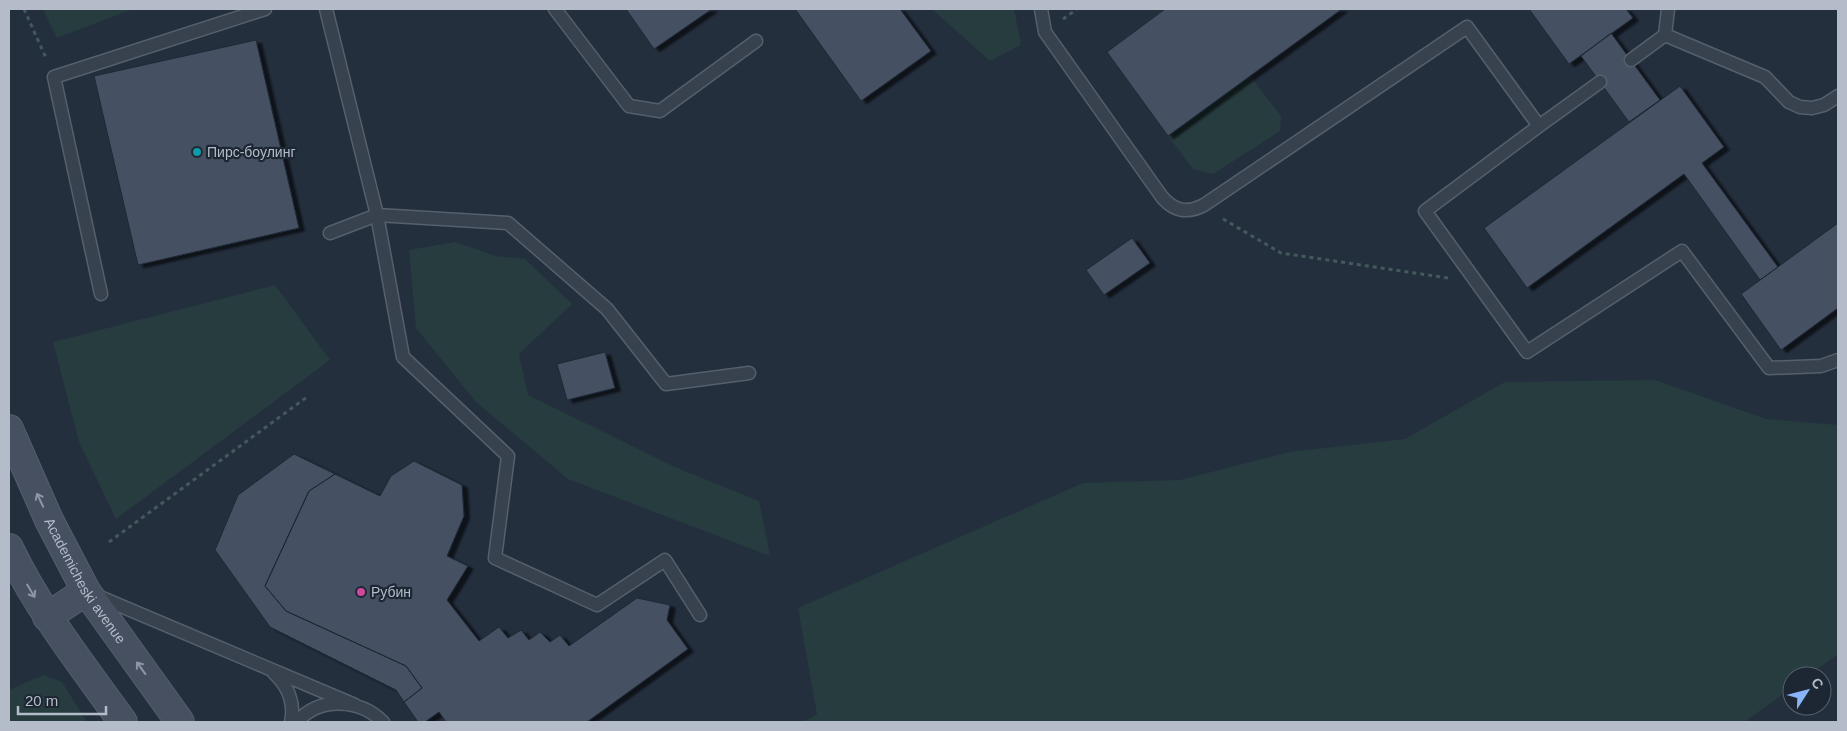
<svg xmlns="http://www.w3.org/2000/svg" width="1847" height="731" font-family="Arial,sans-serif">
<defs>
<filter id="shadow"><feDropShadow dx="5.5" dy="3" stdDeviation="1" flood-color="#0009"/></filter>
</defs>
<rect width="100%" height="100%" fill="#242f3e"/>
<path fill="#263c3f" d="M43,9H133L57,38Z
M932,9H1014L1021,45L990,61Z
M1250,76L1281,116L1280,131L1213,174L1193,169L1168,136Z
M455,242L496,256L525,259L572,304L519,354L528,395L675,467L759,501L770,556L568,479L476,402L416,328L409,250Z
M275,285L330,360L116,519L79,442L53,342Z
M1655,380L1766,419L1838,425V654L1808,676H1792V688L1744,722H803L817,714L798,608L1083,483L1180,480L1290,452L1405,439L1505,382Z
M43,675L62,682L87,722H9V690Z"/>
<path fill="#455162" stroke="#1f2835" filter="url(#shadow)" d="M626,9H712L654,49Z
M795,9H900L931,51L861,101Z
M1165,9H1342L1168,136L1107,52Z
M1529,9H1626L1633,18L1569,64Z
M1611,33L1660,100L1629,122L1581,56Z
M256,40L299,228L138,265L94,76Z
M1680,86L1724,147L1702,163L1778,267L1760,280L1684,174L1527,288L1484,228Z
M1838,223V308L1781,350L1741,294Z
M1132,238L1150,263L1104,295L1086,270Z
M605,352L615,388L567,400L557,364Z
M294,454L335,474L309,491L265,586L286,611L406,666L422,688L404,702L396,690L270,627L215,550L238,495Z
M414,461L462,485L464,516L447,556L468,566L447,600L479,641L499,627L508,638L521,630L529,640L540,632L550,642L560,635L569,646L637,598L670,605L667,620L688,649L587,722H446L439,712L425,722H418L404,702L422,688L406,666L286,611L265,586L309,491L335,474L380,496L391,476Z"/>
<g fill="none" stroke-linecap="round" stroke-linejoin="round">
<g stroke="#565f6c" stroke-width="15">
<path id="lane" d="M326,9L377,215L330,233
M555,9L629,106L660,111L756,41
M1041,9L1045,32L1162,197C1174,211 1187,214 1204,205L1467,27L1539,126L1425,211L1527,352L1682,251L1769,368L1821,366L1838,360
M1668,9L1665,35L1765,77L1789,102L1800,107L1812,108L1824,105L1838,96
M1631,60L1665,35
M1539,126L1600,82
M101,294L54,77L265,9
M95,595L355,705
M700,615L665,560L597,605L495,558L508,456L403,357L377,215L508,223L607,309L666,384L749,373
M274,673C288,686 295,703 291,722
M297,722C320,696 360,699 383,722"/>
</g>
<g stroke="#565f6c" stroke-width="30">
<g id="secondary">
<path id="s1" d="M9,429L49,520L86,591L180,722"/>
<path d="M9,548C39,611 82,665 123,722"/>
<path d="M47,617L86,591"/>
</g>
</g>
<path stroke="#44595c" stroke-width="3" stroke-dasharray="4 4" stroke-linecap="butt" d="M24,9L46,58
M1063,19L1077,9
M1223,219L1281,253L1448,278
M109,542L307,397"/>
<use href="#lane" stroke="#38414e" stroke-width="12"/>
<use href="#secondary" stroke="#465061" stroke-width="28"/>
</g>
<defs><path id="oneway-shaft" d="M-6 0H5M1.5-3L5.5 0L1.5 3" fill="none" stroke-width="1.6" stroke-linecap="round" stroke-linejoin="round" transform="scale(1.25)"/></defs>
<g stroke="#8e96a5">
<use href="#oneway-shaft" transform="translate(40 500) rotate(-115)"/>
<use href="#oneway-shaft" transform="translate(31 591) rotate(59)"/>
<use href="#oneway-shaft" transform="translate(141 668) rotate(-126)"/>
</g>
<circle fill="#0f9aa8" stroke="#1d2633" stroke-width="2" cx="197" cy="152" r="5"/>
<circle fill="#d1479c" stroke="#1d2633" stroke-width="2" cx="361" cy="592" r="5"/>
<g text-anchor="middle" stroke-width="4.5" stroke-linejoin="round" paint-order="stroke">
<g font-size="14" fill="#b4bcc9" stroke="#1d2633" text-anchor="start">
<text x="207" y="157">Пирс-боулинг</text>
<text x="371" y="597">Рубин</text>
</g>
<g font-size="14" fill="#b4bcc9" stroke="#1d2633">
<text dy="5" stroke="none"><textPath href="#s1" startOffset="170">Academicheski avenue</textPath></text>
</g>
</g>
<rect width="1847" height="731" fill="none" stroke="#b4bcc9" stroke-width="20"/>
<g transform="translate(1807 691) rotate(54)"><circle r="24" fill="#1d2633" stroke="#59626f"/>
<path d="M0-4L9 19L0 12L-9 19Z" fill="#8ab4f8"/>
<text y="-8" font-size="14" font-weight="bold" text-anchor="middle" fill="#b4bcc9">С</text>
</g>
<path d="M18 706v8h88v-8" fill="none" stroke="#b4bcc9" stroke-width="2.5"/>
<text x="25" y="706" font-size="15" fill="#b4bcc9" stroke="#1d2633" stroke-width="4" paint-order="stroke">20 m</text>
</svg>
